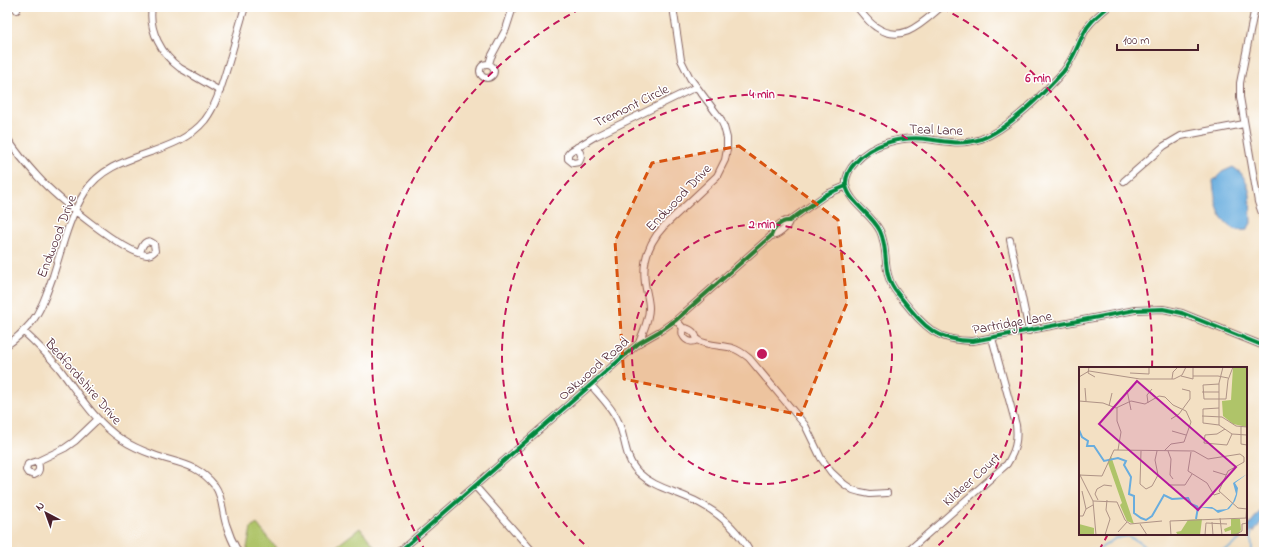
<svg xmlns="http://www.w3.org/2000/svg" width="1271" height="559" font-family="'Indie Flower',sans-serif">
<rect width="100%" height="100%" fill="#fff"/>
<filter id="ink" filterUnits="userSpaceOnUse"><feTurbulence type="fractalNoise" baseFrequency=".025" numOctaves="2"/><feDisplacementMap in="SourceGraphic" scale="8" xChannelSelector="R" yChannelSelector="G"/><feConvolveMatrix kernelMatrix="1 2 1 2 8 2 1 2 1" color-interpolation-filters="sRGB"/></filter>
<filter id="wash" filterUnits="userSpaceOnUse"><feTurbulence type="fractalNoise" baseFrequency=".012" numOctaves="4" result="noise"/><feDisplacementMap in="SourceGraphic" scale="16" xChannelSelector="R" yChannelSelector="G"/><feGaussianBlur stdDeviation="0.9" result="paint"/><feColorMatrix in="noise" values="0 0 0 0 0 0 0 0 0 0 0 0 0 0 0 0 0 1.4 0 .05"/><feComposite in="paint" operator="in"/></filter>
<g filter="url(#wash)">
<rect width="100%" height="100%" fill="#f3e0c3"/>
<path fill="#afc469" stroke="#7c724a" d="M257,524L279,552H250L247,548L251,528Z
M360,528L379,552H329Z"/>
<path fill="#69adde" stroke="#5a6684" d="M1233,167L1241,173L1247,183L1250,194L1251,223L1247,230C1219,234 1215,201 1213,181L1215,178L1217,180V177L1222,172Z
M1264,507V518L1254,532L1247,527Z"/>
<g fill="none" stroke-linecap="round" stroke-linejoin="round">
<path stroke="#69adde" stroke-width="1.5" d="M1251,530L1252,552
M1095,552L1116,538L1127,536L1139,542L1150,552
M1214,552L1228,549L1251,530"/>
</g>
</g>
<g filter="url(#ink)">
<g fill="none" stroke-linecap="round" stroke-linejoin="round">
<g stroke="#856360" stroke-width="8">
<path id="minor" d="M15,7L17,10
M152,7C148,30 162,55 180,68L220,91
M857,7C863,14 868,22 876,27C902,45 922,23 941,7
M1108,7C1099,15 1089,22 1084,33C1077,46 1073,60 1063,72C1042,95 1010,128 981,139C963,145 946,142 927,139C902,136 872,143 855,163C850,168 845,177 846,185C849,203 872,214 880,231C890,252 880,273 898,294C922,323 932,341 973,341L1135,310L1163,309L1182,313L1264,346
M1255,7L1240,83V97L1258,202L1264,219
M489,64L491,57L506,29L513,7
M480 71a7 7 0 1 1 14 0a7 7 0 1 1-14 0Z
M7,138C16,152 27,165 38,177C55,196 123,253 147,255C151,255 153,253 155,251L154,244C146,237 142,245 140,253
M577,147C580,152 583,156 579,162L573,163L568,159V154L571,151L594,137L696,87
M1124,181L1164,146L1181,136L1244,124
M771,236C778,236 788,227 789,221
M1010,240L1029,331
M676,320L683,328C690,328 696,333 697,340
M683,328C680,337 689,345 697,340C708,346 720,345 732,348C739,350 744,354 749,358L805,425L821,458L831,472L844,484L853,490L860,492L870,494L887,493
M23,331C36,343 48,355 59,368C78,393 95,422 121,439C131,446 143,451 154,455C179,464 197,463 215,486C223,497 222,512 226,524C229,534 233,543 238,552
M639,343C643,331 649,321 649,308C649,300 646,291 645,283C642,261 649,242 664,226L717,176L725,160L727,149V138L724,127L720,118L690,78L681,60L673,7
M7,345C16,339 24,331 31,323C42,309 47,292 53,276C62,248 69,217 85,192C113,149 173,159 205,120C217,104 222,84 228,65C234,46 239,26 245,7
M591,385C600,396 612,407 618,421C626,438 624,458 638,472C651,485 667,489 684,496C712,507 735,525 750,552
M38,461C39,467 41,472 34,475L28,473L26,470L28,464L38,461L65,448L75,441L98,419
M475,486L533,552
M399,552L639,343L660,331L676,320L771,236C773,229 781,220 789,221L827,194L846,186
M907,552L1007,464C1015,451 1018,441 1016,425L992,338"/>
</g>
<use href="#minor" stroke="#fff" stroke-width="6"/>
<g stroke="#fff" stroke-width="6">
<path id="cycleway" d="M1108,7C1099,15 1089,22 1084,33C1077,46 1073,60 1063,72C1042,95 1010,128 981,139C963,145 946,142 927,139C902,136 872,143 855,163C850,168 845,177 846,185C849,203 872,214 880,231C890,252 880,273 898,294C922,323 932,341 973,341L1135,310L1163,309L1182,313L1264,346
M399,552L639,343L660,331L676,320L771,236C773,229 781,220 789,221L827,194L846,186"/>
</g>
<use href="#cycleway" stroke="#00873e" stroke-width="4"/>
</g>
</g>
<path fill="#d8530f" fill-opacity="0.2" stroke="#d8530f" stroke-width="3" stroke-dasharray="8 5" stroke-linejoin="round" d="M739,146L838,220L847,303L801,415L624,379L615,241L652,163Z"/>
<g fill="none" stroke="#c2185b" stroke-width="2" stroke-dasharray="7 5">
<circle cx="762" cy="354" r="130"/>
<path d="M593 552A260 260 0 1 1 931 552"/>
<path d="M1108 534A390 390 0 0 1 1098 552M426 552A390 390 0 0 1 582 8M942 8A390 390 0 0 1 1152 368"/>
</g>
<g text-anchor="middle" stroke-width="3" stroke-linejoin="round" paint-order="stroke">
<g font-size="14" fill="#4a1f2b" stroke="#fff">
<text transform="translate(631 105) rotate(-26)" y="5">Tremont Circle</text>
<text transform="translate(936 129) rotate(2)" y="5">Teal Lane</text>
<text transform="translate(678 197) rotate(-46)" y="5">Endwood Drive</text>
<text transform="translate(56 236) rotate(-69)" y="5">Endwood Drive</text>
<text transform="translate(1012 322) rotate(-10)" y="5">Partridge Lane</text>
<text transform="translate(593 368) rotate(-41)" y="5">Oakwood Road</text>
<text transform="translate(84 381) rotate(49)" y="5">Bedfordshire Drive</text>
<text transform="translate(971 479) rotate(-42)" y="5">Kildeer Court</text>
</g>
</g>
<g transform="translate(1079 367)">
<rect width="168" height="168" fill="#f3e0c3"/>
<path d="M154,0H168V60L154,57L144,49L143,34L152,33ZM32,89L55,157L48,154L41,138L43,136L29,96ZM123,152L121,168H99L97,165L102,164L109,153ZM152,152H161L162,163L159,167H152V163L146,165L145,162L152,159ZM0,157L15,161V168H0Z" fill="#afc469"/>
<path d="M168,107L156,116L159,121L158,128L156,134L150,142L139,146L134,142L120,140H133L138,143L148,142L154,135L157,127L154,116Z" fill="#69adde"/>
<path fill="none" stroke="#69adde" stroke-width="2" d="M0,63L3,70L9,74L8,79H15L25,94L39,91L47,94L45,98L52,110L50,127L55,129V146L62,151L67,153L73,149L85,128L93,132L109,131L112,137L119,140M117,152L119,140"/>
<path fill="none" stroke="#af9386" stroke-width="1" d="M10,0L9,6L16,10M51,6L70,7V0M102,9L114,12V0M114,9H139L149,11M0,10L10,4L61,12H95L103,8L107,0M93,12L94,5L99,0M140,17L124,18L125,32H147L149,13L154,0M6,21L7,34M48,23L52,43M123,25H140M0,34L24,36L37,41L52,34L66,37L80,29L86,30L94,38L107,44L112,55L105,75L92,77L85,84M69,36L68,28L73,22M30,39L33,26M38,41V54L42,65L39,83M140,41L124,42V56L140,58L153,67L168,68M123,49L143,50L157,59L168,60M92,52L100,47L111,32V24L103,22M140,58V16L144,0M162,60V77L168,78M146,62L138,67L126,68L125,76L148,78L153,67M93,64L107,68M62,84L61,117L67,122L73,119L79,108L76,93L78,84M89,84L92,92L91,108L94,112M112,85L109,104L128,116L135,128L141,126M134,104L147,108M0,106L14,134L17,168M0,108L23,109L35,83L115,84L129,92L161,87L165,90V95L149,104L140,124L159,141L168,142M89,118H106L113,107M3,124L7,142M19,133L16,127L18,122L25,118L33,119M14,134L38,135L46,153L51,157L83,154M0,149H4L7,142L14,138M141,151L143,168M167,151L168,134M133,155L134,168M61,157L68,168M39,165L48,155M26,168L31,152L27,143L28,133M92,168L91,154L168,151M126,168L127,156L148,157M149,168L158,167L163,164V157L168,156"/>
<path fill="#b5179e" fill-opacity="0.15" stroke="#b5179e" stroke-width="2" d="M58,14L157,100L119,143L20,57Z"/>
<rect width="168" height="168" fill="none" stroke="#4a1f2b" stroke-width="2"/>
</g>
<circle cx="762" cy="354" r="6" fill="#c2185b" stroke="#fff" stroke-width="2"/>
<g font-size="12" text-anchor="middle" font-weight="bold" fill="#c2185b" stroke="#fff" stroke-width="3" stroke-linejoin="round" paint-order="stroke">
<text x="1038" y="82">6 min</text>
<text x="762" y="98">4 min</text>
<text x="762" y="228">2 min</text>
</g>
<rect width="1271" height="559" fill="none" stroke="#fff" stroke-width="24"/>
<g transform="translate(46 513) rotate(319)" stroke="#ffffff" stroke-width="3" paint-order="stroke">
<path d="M0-3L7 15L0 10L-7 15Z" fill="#4a1f2b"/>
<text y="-6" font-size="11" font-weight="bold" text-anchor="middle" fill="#4a1f2b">N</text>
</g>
<path d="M1117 44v6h81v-6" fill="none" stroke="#4a1f2b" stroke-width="2"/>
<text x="1123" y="44" font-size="12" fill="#4a1f2b" stroke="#ffffff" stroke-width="3" paint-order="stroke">100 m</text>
</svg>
